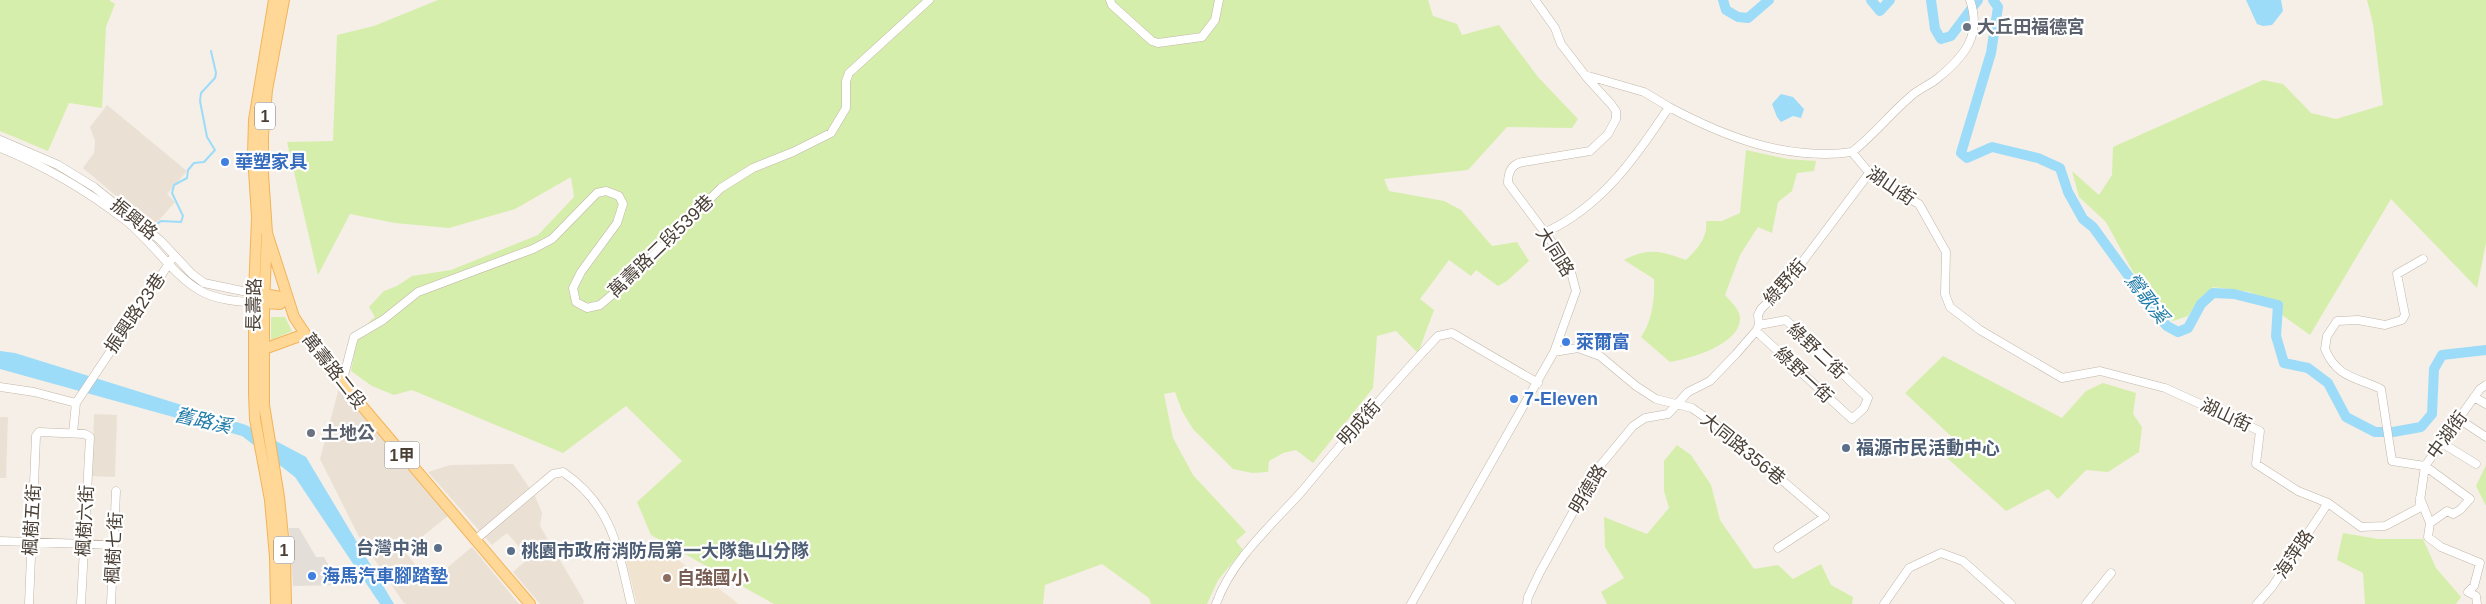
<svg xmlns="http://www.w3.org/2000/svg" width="2486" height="604" font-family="Helvetica,'Noto Sans TC',sans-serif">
<rect width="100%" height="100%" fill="#f5efe7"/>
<path fill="#eae1d4" d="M107,105L187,171L167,194L175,202L153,227L83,168L94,153L95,141L90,127Z
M339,388L448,516L404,551L430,582L472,547L519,604H406L403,602L358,535L320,459Z
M94,414L117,415L115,477L92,476Z
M0,417H8L6,478H0Z
M513,464L535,496L542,513L540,526L584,601L583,604H540L513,572L529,558L507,533L492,545L428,472L450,465Z"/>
<path fill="#e4ded8" d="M289,528H299L316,557H324L339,585L293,586Z"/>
<path fill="#f0e3cf" d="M651,541L730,597L738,604H637L626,560Z"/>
<path fill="#d6eeab" d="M0,0H109L115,4L106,27L102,108L69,103L48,151L0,131Z
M438,0H1428L1433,16L1457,24L1462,35L1499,25L1538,77L1578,119L1572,128L1507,127L1468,170L1384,179L1389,191L1444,201L1461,210L1492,246L1517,242L1529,261L1507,281L1498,286L1476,270L1471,276L1449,260L1420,299L1434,310L1418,353L1396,331L1377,336L1373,388L1313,463L1296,450L1283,453L1269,461L1268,472L1252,473L1233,469L1193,429L1182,411L1175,392L1164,394L1173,438L1193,475L1246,532L1236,541L1243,550L1218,580L1207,604H1151L1149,598L1102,564L1045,585L1043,604H774L651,535L637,502L682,461L626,406L563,453L412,390L394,395L372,386L351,371C356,348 355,332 375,317L369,307L384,291L397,286L412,276L451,270L538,235L574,197L571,177L515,209L449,228L395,223L350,214L318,275L287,142L333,141L337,35L374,26Z
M2367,0H2486V243L2477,288L2391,199L2310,335L2250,292L2213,287L2199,299L2188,316L2173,321L2163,315L2132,270L2106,222L2079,197L2072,171L2099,195L2112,175L2113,147L2263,80L2283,84L2311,113L2336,119L2383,105L2373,24Z
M1746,150L1787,159L1816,161L1814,171L1797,173L1792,191L1778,202L1772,233L1758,227L1740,255L1725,295C1729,300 1737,307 1739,313C1748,342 1691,359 1670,362L1641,337C1652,321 1655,298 1654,279L1624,260C1649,247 1661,251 1686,260C1697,249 1708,238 1706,221H1722L1740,213Z
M271,317H285L292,331L271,340Z
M1943,356L2062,418L2086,391L2103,383L2136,393L2133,414L2142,427L2139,452L2108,472L2086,470L2058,499L2048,489L2006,511L1945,456L1955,440L1905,393Z
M1677,445L1691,455L1711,485L1720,520L1754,569L1778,565L1793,579L1821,564L1831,585L1853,597L1852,604H1607L1601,592L1624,578L1605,547L1604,517L1647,534L1669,508L1664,491V461Z
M2486,465V506L2476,486Z
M2343,533L2378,539H2423L2436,568L2461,597L2456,604H2365L2363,573L2337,560Z"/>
<path fill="#9cdcf9" d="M2246,0H2281L2283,11L2272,25L2263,26L2257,24Z
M1781,94L1793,97L1804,109L1801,118L1793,116L1781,122L1777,117L1772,104Z
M0,351L15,353L246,425L306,457L394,604H380L295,477L242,436L0,369Z"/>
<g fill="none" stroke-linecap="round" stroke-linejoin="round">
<path stroke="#9cdcf9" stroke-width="2" d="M154,226L161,221L181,222L183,216L172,193L174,185L187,178L188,170L194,163L204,162L215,150L207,137L200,101L201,93L215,78L216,73L211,51"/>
<path stroke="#9cdcf9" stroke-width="10" d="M1723,0L1726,10L1738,17L1748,18L1769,0
M1871,0L1880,11L1890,0
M1931,0L1935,29L1941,39L1951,36L1978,0
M1993,0L1998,7L1991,53L1961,153L1967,158L1992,147L2038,158L2060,168L2068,192L2083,219L2093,227L2156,314L2167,326L2178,332L2188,328L2201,304L2213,293L2234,294L2278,305L2276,336L2284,363L2308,368L2328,383L2346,417L2375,432H2393L2421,427L2432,414L2434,369L2442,355L2486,350"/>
<g stroke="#c2b6a8" stroke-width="9">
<path id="minor" d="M1110,0L1112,5L1152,41L1158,43L1202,37L1215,20L1219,0
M1585,75L1644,92L1669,107
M0,140L58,165L94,187L160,240L192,274L204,283L257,294
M0,148C45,166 86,190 125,220C151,240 172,274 199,290C215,300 240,302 258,303
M1852,152C1874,135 1889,115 1910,97C1918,89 1930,85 1938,78C1965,56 1982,35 1970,0
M1546,232C1602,206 1636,157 1669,107C1725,137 1787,161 1852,152L1866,169L1884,184L1919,204L1946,252L1945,294L1950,307L1980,330L2062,378L2100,371L2165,388L2260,431L2256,464L2298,491L2328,503L2361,527L2385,526L2419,508L2425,466L2480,389L2486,385
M2423,259L2397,274L2405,315L2402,320L2385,325L2358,320L2337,321L2327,336L2325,349C2337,378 2356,377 2381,389L2392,461L2425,466L2470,499L2460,510L2453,514L2447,511L2430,523
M1756,331L1852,419L1864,408L1868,398L1786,320L1759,325
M1554,352L1578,348L1600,356L1636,386L1656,399L1692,408L1722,429L1825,517L1778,548
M342,383L354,337L383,320L418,292L533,249L552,239L597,193L606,191L619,196L623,204L617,223L581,272L573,288L576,302L587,308L600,305L620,288L721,188L753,168L793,152L831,133L846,108V81L849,73L929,0
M0,387L34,392L76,403
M2474,397L2486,404
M2459,419L2486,437
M73,433L76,403L172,259
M2442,443L2476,464
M2420,498L2430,523L2428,537L2441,547L2480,563L2474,586L2468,592L2476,596L2477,604
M475,540L553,474L563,472C613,506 618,549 631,604
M0,541L114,545
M29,604L36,436L39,432L85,434L90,437L81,604
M111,604L116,491
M1216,604C1232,559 1272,525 1303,490C1347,437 1391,386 1438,336L1452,333L1538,383
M1411,604L1554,352L1576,291L1571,272L1563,257L1508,183C1508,171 1512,164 1523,162L1590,151L1608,134L1616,119V111L1611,104L1588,79L1561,44L1555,28L1535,0
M1527,604L1528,597L1540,572L1595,472L1633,426L1645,418L1668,414L1688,392L1710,381L1736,354L1756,331L1759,325L1758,315L1761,309L1785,285L1870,172
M1884,604L1909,568L1941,553L1963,561L2011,604
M2086,604L2111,573
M2257,604L2272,587L2328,503"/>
</g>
<g stroke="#f2b458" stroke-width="12">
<path id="major" d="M274,0L254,120L253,155L257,217L267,233L294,317L322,359L530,604
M284,0L267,90L263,135V174L267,233L264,303V405L279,497L285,556L286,604
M257,218L254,293V394L255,419L270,500L275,557L276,604
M264,294L286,298
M264,303L280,304L286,298
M264,349L305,334"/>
</g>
<use href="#minor" stroke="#fff" stroke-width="8"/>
<use href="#major" stroke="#ffd796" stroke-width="10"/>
</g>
<g fill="#6b7280" stroke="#fff" stroke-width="2">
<circle cx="1967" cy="27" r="5"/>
<circle cx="311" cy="433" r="5"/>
</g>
<g fill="#3f7fe0" stroke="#fff" stroke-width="2">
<circle cx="225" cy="162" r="5"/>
<circle cx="1566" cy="342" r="5"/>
<circle cx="1514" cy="399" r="5"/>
<circle cx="312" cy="576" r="5"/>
</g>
<g fill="#5c6f8a" stroke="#fff" stroke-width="2">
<circle cx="1846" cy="448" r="5"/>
<circle cx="438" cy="548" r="5"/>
<circle cx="511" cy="551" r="5"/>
</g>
<circle fill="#8d6e63" stroke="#fff" stroke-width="2" cx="667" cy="578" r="5"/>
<g text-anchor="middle" stroke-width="4.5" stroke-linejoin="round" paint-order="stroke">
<g fill="#fff" stroke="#807972" stroke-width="1">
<rect x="255" y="102.5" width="20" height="27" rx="4"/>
<rect x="384.5" y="441.5" width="35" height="27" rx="4"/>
<rect x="274" y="536.5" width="20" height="27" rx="4"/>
</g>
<g font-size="16" font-weight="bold" fill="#493f35">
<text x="265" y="122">1</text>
<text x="402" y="461">1甲</text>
<text x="284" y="556">1</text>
</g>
<g font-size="18" font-weight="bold" fill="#5b616d" stroke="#fff" text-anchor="start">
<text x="1977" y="33">大丘田福德宮</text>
<text x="321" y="439">土地公</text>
</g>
<g font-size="18" font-weight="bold" fill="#366cbe" stroke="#fff" text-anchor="start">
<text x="235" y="168">華塑家具</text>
<text x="1576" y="348">萊爾富</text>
<text x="1524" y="405">7-Eleven</text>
<text x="322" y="582">海馬汽車腳踏墊</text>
</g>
<g font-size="18" fill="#493f35" stroke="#fff">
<text transform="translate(1891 186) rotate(34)" y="6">湖山街</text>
<text transform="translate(134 219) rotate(39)" y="6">振興路</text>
<text transform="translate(661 246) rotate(-44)" y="6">萬壽路二段539巷</text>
<text transform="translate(1555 252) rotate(58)" y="6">大同路</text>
<text transform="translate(1785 282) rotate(-49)" y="6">綠野街</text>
<text transform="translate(254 305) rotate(-89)" y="6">長壽路</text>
<text transform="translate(135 313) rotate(-56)" y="6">振興路23巷</text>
<text transform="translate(1817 351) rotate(43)" y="6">綠野二街</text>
<text transform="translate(334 371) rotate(52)" y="6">萬壽路二段</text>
<text transform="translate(1804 375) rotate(43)" y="6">綠野一街</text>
<text transform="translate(2226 415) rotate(25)" y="6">湖山街</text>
<text transform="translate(1359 423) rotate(-48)" y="6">明成街</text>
<text transform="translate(2447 435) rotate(-54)" y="6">中湖街</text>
<text transform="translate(1743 449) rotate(39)" y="6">大同路356巷</text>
<text transform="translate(1588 489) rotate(-59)" y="6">明德路</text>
<text transform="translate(32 520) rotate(-87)" y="6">楓樹五街</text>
<text transform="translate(85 521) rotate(-87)" y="6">楓樹六街</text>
<text transform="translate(114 548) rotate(-87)" y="6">楓樹七街</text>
<text transform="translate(2294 554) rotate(-56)" y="6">海萍路</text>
</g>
<g font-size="18" font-weight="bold" fill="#4e5e75" stroke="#fff" text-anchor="start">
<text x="1856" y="454">福源市民活動中心</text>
<text x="428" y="554" text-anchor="end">台灣中油</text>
<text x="521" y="557">桃園市政府消防局第一大隊龜山分隊</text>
</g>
<g font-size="18" font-weight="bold" fill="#785e54" stroke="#fff" text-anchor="start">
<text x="677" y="584">自強國小</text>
</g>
<g font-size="19" font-style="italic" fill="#1f7ba7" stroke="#fff">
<text transform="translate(2147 298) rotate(52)" y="7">鶯歌溪</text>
<text transform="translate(203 420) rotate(13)" y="7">舊路溪</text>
</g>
</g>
</svg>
